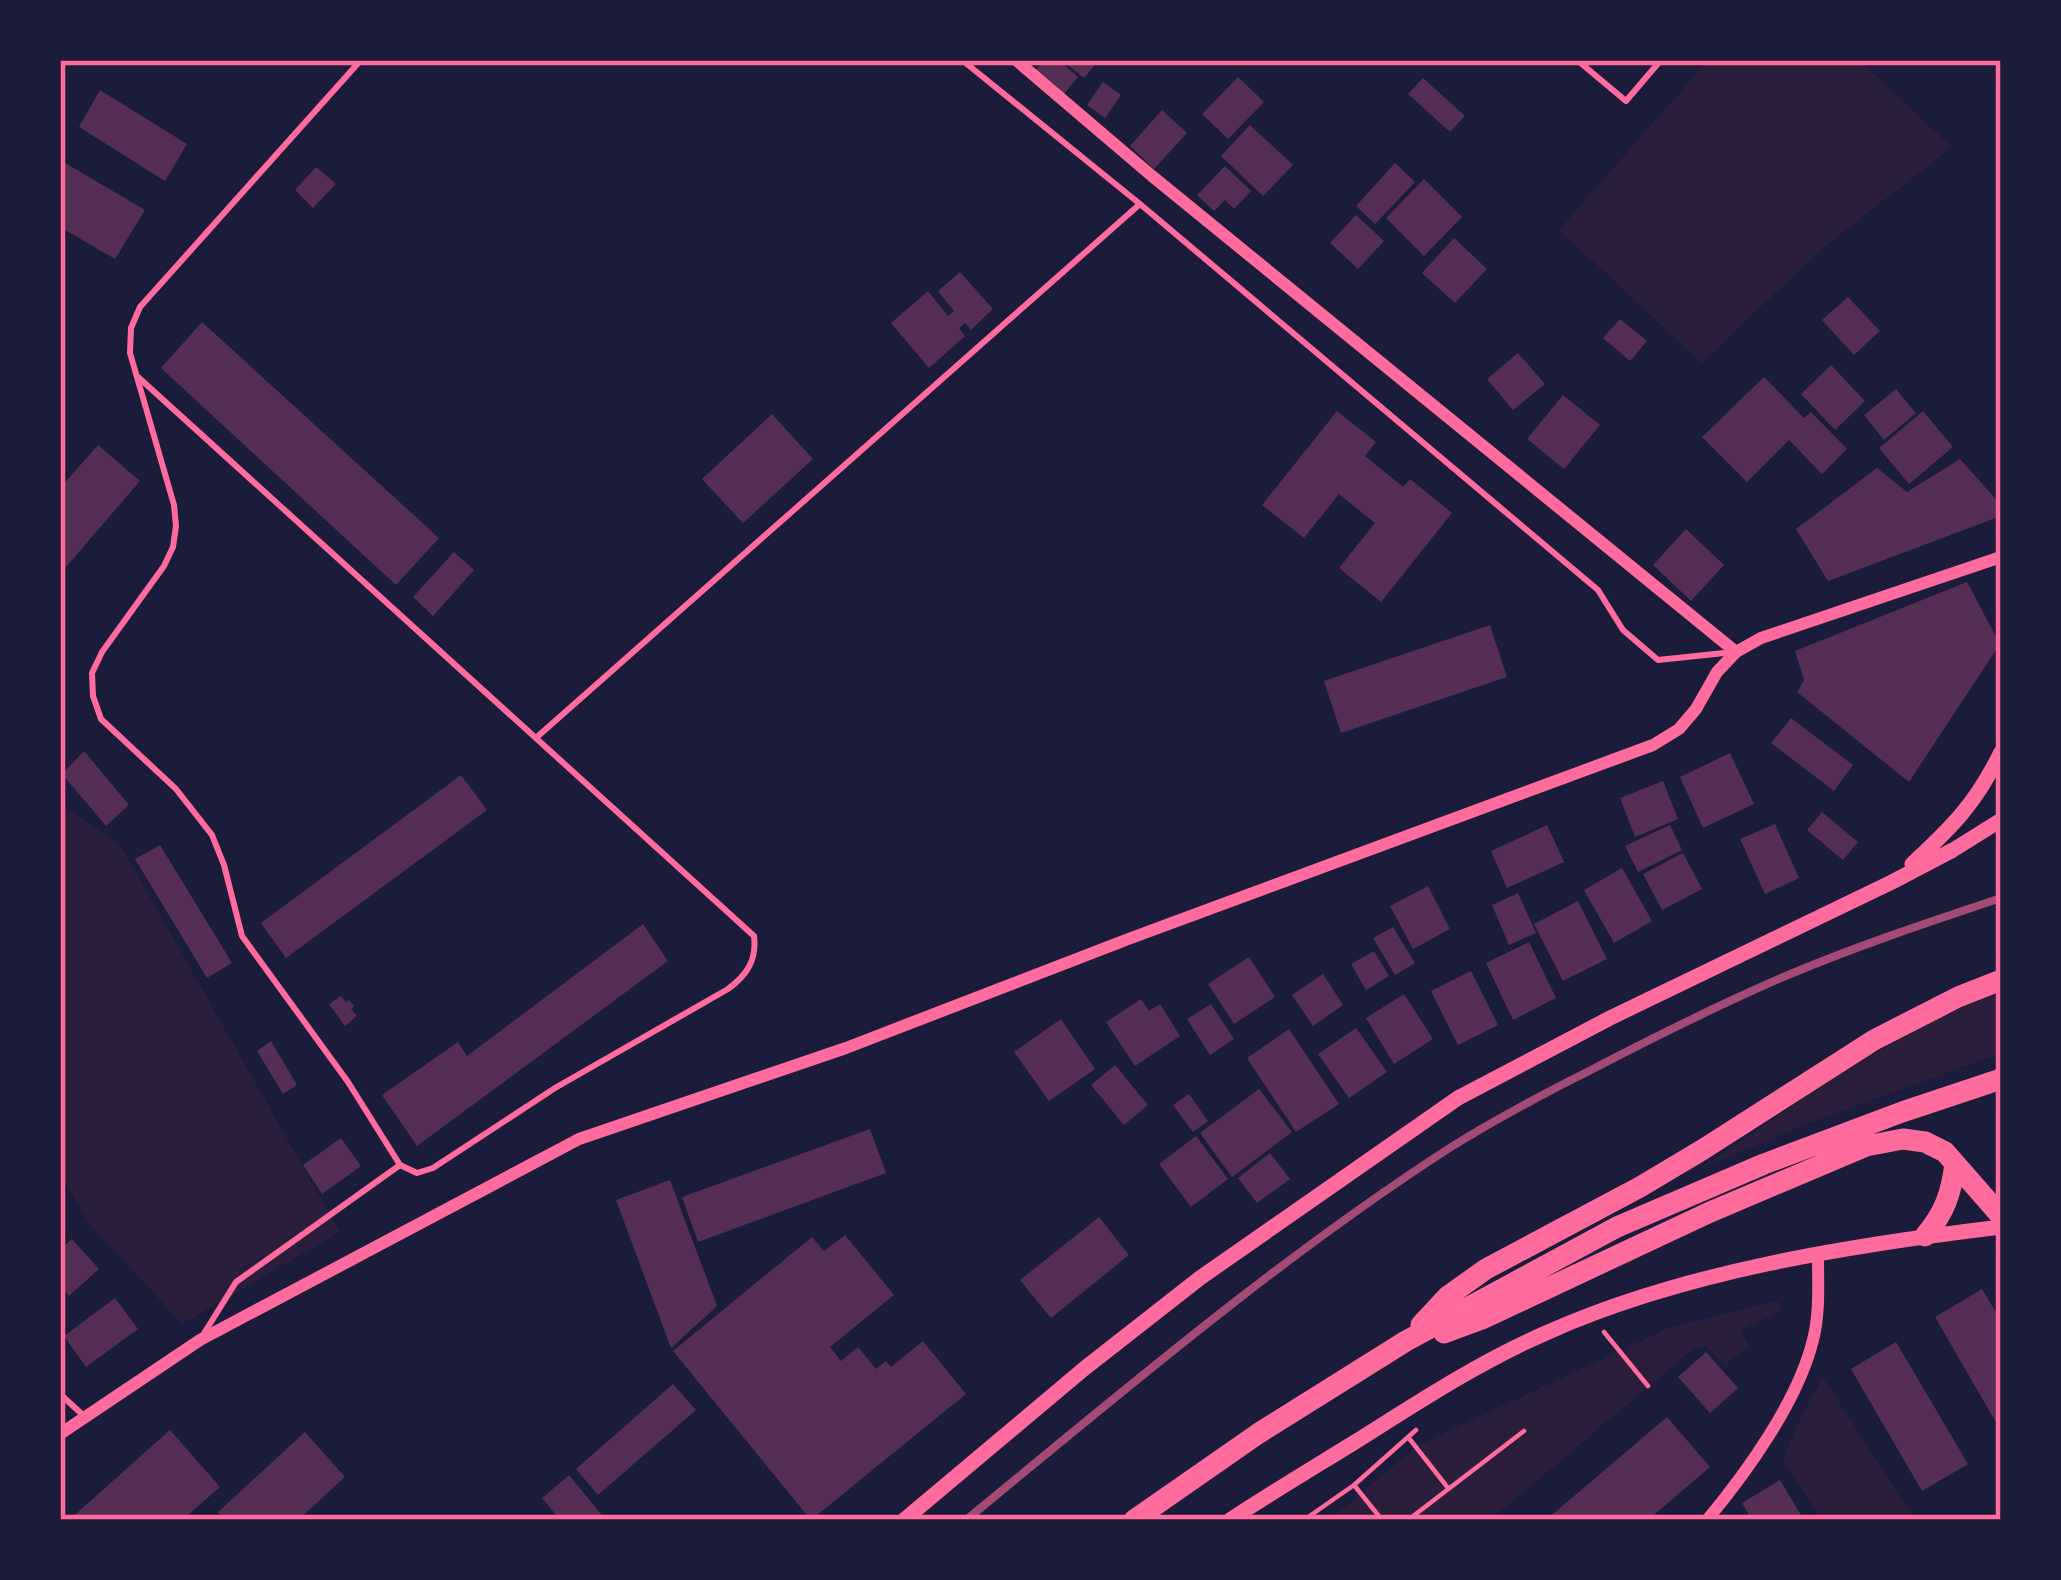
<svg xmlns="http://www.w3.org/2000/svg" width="2061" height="1580" font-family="Quicksand,sans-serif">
<rect width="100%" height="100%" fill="#1b1b3a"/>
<path fill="#2a1e3b" d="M1708,60H1859L1952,147L1823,248L1702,363L1559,230Z
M60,803L121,846L340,1232L182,1324L89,1223L60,1174Z
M2001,991V1053L1806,1124L1698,1170C1795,1104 1891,1034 2001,991Z
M1778,1301L1782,1311L1740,1330L1750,1346L1725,1365L1706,1346L1692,1350L1490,1520H1329L1417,1446L1668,1328Z
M1823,1377L1915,1520H1822L1783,1460L1800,1418Z"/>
<path fill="#542f53" d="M1045,60H1058L1078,77L1064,94L1036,70Z
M1062,60H1099L1084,78Z
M1238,77L1264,102L1228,139L1202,114Z
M1423,78L1465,116L1450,132L1408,94Z
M1103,82L1121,95L1105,118L1087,105Z
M100,90L187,144L165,181L79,127Z
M1162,110L1187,133L1154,169L1130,146Z
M1250,125L1293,165L1263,196L1221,156Z
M60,160L145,210L115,259L60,227Z
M1395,163L1415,182L1375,224L1356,206Z
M1225,166L1251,191L1234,209L1225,200L1214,211L1197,195Z
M316,167L336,184L313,208L295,190Z
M1424,179L1462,217L1424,256L1386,218Z
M1356,215L1384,241L1358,269L1330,243Z
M1454,238L1487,269L1455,303L1422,273Z
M960,272L993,309L971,330L965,323L959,328L965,336L929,368L891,323L928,291L948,316L954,311L938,291Z
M1848,297L1880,331L1854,355L1822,320Z
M1620,319L1647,341L1630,361L1603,338Z
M202,322L439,538L396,585L161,368Z
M1518,353L1545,384L1513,410L1487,379Z
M1831,365L1865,401L1835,430L1801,394Z
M1764,377L1804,418L1811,412L1847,449L1822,474L1789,440L1747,482L1702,437Z
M1896,389L1916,413L1884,440L1864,415Z
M1563,395L1600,425L1564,469L1527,439Z
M1337,411L1376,442L1365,456L1403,487L1410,479L1452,513L1381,602L1339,568L1375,523L1339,494L1304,538L1262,505Z
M1923,411L1953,447L1909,484L1879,448Z
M772,414L813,459L743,523L702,479Z
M98,445L140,481L60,574V488Z
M1960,459L2001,505V516L1828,581L1796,529L1877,468L1907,492Z
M1686,529L1724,565L1691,601L1653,565Z
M454,552L474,570L433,616L413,597Z
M1967,582L2000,644L1909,782L1797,692L1804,680L1795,651Z
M1490,625L1507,677L1341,733L1324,681Z
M1791,718L1853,765L1834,791L1771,743Z
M84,751L129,805L106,826L62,774Z
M1730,753L1754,804L1703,828L1680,777Z
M461,775L487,810L286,958L261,923Z
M1663,781L1678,819L1635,837L1620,798Z
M1822,812L1858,842L1843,860L1807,830Z
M1775,824L1799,878L1765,894L1740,839Z
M1547,825L1564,862L1507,888L1491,851Z
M1670,825L1682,850L1638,872L1625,846Z
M160,845L232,963L207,978L135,859Z
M1683,853L1702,889L1662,910L1643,874Z
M1622,868L1652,921L1614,943L1584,890Z
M1428,886L1450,929L1413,949L1390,906Z
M1518,893L1536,933L1509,945L1492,905Z
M1578,901L1607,959L1563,981L1534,924Z
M643,924L668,961L417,1146L382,1095L458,1042L467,1056Z
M1393,927L1415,963L1395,975L1373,938Z
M1529,942L1556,998L1513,1020L1486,963Z
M1374,951L1389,976L1366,990L1351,964Z
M1249,957L1275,997L1234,1024L1208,984Z
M1471,971L1498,1025L1458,1045L1431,991Z
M1323,974L1343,1005L1313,1026L1292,995Z
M1404,994L1433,1039L1394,1064L1366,1018Z
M341,996L346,1002L349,1000L354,1006L351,1009L357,1016L345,1026L329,1004Z
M1141,999L1149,1011L1160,1004L1180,1036L1135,1066L1106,1022Z
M1211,1004L1234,1039L1210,1055L1187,1019Z
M1061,1019L1095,1069L1049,1101L1014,1052Z
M1356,1028L1387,1072L1349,1098L1318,1054Z
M1289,1029L1339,1104L1296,1132L1247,1058Z
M271,1041L297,1085L283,1094L257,1051Z
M1115,1065L1148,1105L1124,1125L1091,1085Z
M1259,1089L1292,1132L1232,1177L1200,1133Z
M1189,1094L1208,1121L1193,1132L1173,1105Z
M870,1129L886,1173L698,1242L682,1197Z
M1196,1136L1228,1179L1191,1207L1159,1164Z
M341,1138L361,1166L322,1194L303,1165Z
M1270,1153L1290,1179L1257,1203L1238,1178Z
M670,1180L717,1306L671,1348L616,1200Z
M1099,1217L1129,1255L1051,1318L1020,1280Z
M845,1235L894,1295L830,1347L841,1361L858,1347L876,1369L886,1361L891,1367L923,1341L966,1394L811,1520L673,1351L812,1237L824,1251Z
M72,1239L99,1269L69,1296L60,1285V1250Z
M1982,1289L2001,1321V1431L1935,1317Z
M115,1298L138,1329L86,1367L64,1336Z
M1896,1342L1968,1464L1922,1491L1851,1369Z
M1706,1352L1738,1388L1710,1413L1678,1377Z
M673,1384L696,1410L598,1495L576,1469Z
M1667,1417L1710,1467L1648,1520H1546Z
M170,1430L220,1487L182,1520H69Z
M305,1432L345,1477L298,1520H226L218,1512Z
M569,1475L606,1520H560L542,1498Z
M1780,1480L1804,1520H1752L1742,1503Z"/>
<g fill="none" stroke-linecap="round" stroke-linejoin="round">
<path stroke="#ff6b9d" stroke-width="4.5" d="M1604,1332L1648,1386
M1408,1437L1448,1488
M1354,1485L1382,1520
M1304,1520L1354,1485L1416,1430
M1408,1520L1524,1431"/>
<path stroke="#ff6b9d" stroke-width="6" d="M962,60L1140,204L1598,590L1623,630L1658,660L1734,652
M1577,60L1626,101L1661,60
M138,377L754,936C757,960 747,975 728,989L555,1088L433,1168L417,1173L400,1165
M537,737L1140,204
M203,1335L236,1282L400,1165L348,1082L242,936L224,865L212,835L176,789L101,719L93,696L92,673L102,652L164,566L173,547L176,526L174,505L130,353L131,328L140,307L361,60
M60,1394L84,1416"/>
<path stroke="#ff6b9d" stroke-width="12" d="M1016,60L1152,176L1736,652
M60,1434L200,1340L579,1139L846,1048L1131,938L1653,745L1679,729L1696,709L1717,672L1736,652L1761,638L2001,557
M1707,1520C1747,1472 1798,1401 1813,1340C1820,1313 1818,1283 1818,1255"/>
<path stroke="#ff6b9d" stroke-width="15" d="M1912,864C1953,826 1976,803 2001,752
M904,1520L1085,1368L1200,1278L1458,1098L1610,1018L1892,882L1953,850L2001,820
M1230,1520C1271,1493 1313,1468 1355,1442C1417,1403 1479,1362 1546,1333C1684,1271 1852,1245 2001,1227"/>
<path stroke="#ff6b9d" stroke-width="21" d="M1925,1236C1945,1212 1951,1194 1955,1164
M1421,1325L1448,1296L1486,1269L1640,1187L1702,1150L1874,1040L1958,997L2001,980
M1444,1333L1482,1319L1708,1213L1866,1146L1903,1139L1925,1142L1945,1152L2001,1216
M1134,1520L1259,1433L1406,1341L1617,1227L1764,1164L1902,1112L2001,1079"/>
<path stroke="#a44b75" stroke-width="8" d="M966,1520C1122,1392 1278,1259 1448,1149C1494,1120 1543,1094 1591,1070C1656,1036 1721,1004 1788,975C1857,946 1929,922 2001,898"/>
</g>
<rect width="2061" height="1580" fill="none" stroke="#1b1b3a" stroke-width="126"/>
<rect x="63" y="63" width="1935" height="1454" fill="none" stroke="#ff6b9d" stroke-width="4.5"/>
</svg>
